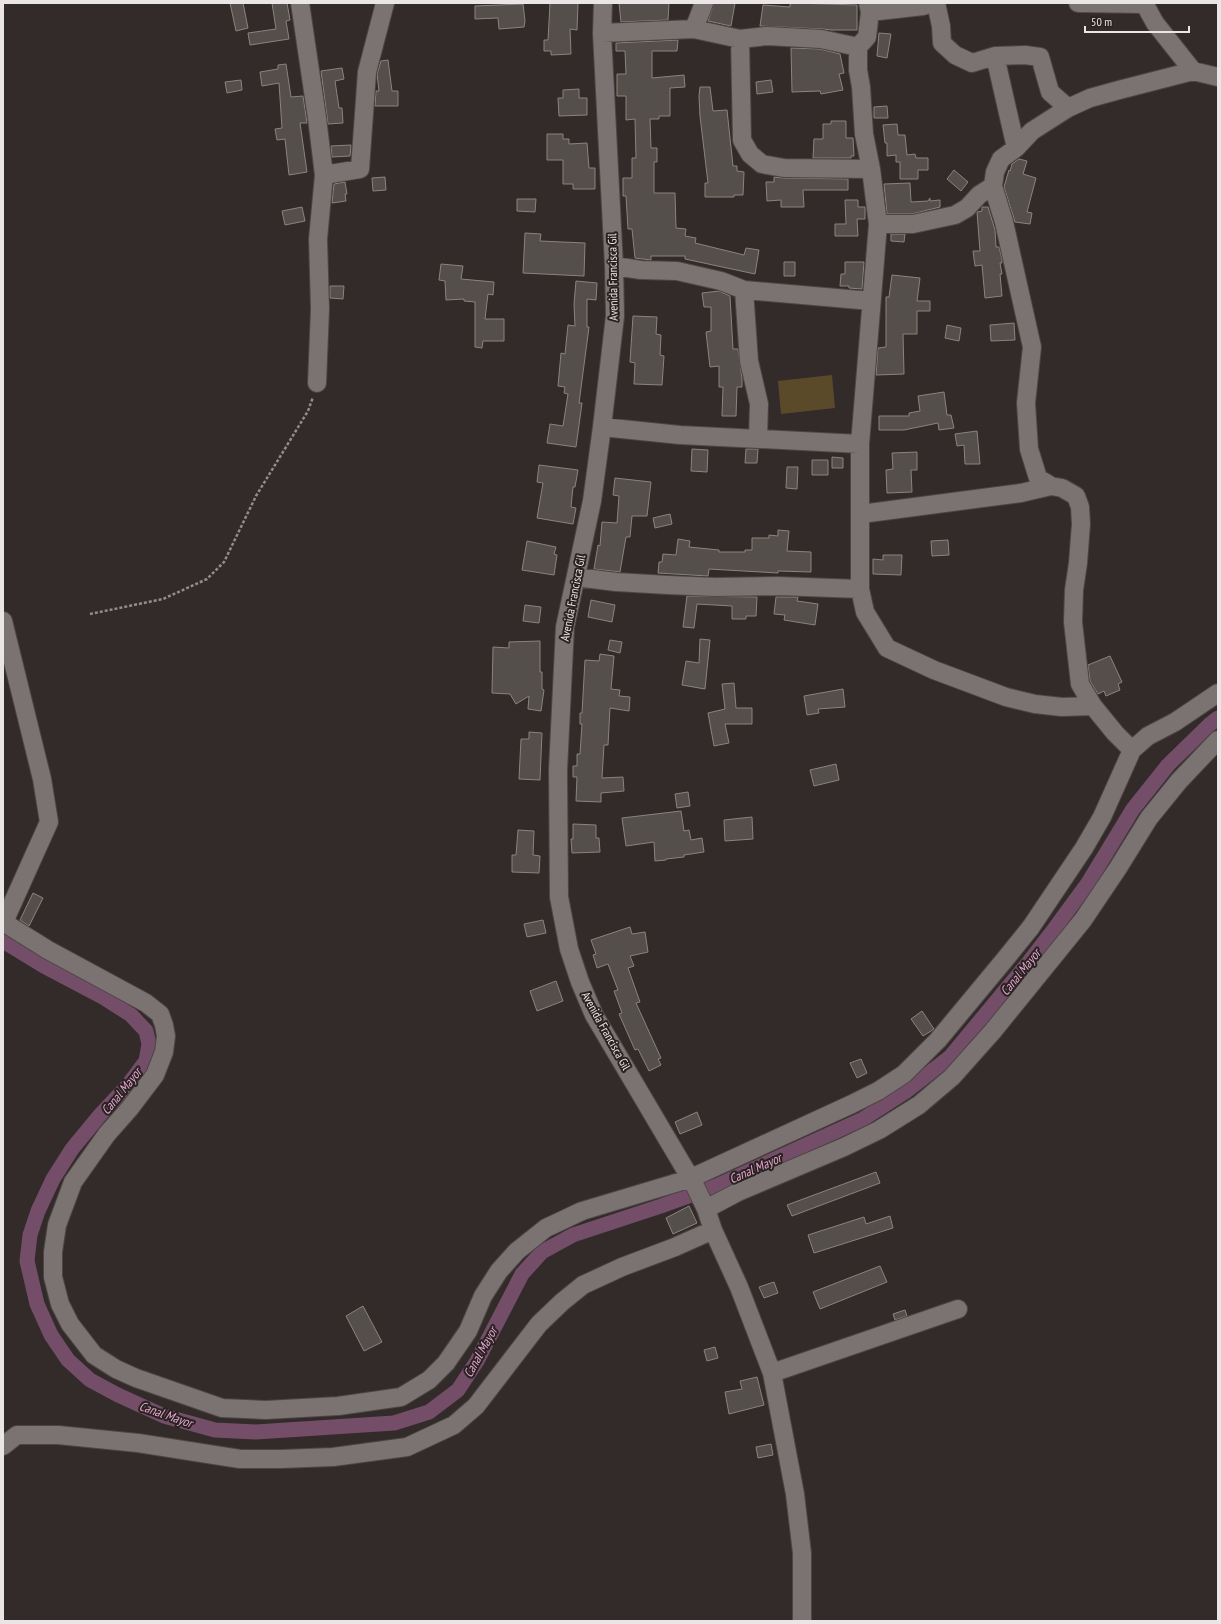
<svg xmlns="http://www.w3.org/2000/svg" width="1221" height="1624" viewBox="0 0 1221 1624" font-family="'PT Sans Narrow',sans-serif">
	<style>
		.green { fill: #5b4a2a }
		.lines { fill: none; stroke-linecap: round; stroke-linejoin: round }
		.canal { stroke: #744d68; stroke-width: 15 }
		.building { fill: #544f4b; stroke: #8a847f }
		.minor-casing { stroke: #4c4645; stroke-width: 20 }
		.path { stroke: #928c8b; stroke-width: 2.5; stroke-dasharray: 3 2; stroke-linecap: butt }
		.minor { stroke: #7b7371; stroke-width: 18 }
		.labels { text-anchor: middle; stroke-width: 4; stroke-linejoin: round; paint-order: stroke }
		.street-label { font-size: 12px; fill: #eae6e5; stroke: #282220 }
		.water-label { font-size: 13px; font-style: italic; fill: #e8a7d3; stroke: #282220 }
	</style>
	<rect width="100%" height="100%" fill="#322b2a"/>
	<path class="green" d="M832 375 835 408 781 414 778 381Z"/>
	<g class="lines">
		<path class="canal" d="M3 941 44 966 101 996 131 1015 146 1031 149 1044 146 1061 128 1085 100 1115 72 1149 53 1179 38 1211 30 1235 27 1261 37 1304 51 1335 68 1360 90 1380 118 1395 164 1416 215 1430 256 1432 394 1423 429 1412 458 1390 477 1361 522 1274 542 1252 573 1235 661 1206 716 1186 863 1119 905 1092 950 1057 1028 963 1055 928 1088 883 1133 809 1168 765 1209 725 1218 718"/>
	</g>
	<path class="building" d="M230 3H243L248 28 236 31Z
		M272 3H287L290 20 286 21 289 39 250 45 248 33 276 29Z
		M550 3H578L577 30 570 29 571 54 551 55V51H544V40H548Z
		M619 3H669L668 20 621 22Z
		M714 3H735L731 26 708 21Z
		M795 3 857 5V30H831L822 29 760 26 763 5 790 7V4Z
		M523 4 525 21 524 27 499 29 498 18 475 19V6Z
		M879 33 891 34 887 58 877 56Z
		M678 40 677 51H652V78L684 75 685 87 670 88V116H659V119H650L651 148H657V162H654V193H675L676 228 686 229 685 236 696 238 695 243 744 255 746 248 759 250 755 274 685 259V256H651V260L635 258 632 229H628L626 196H623V178H632V158H636L635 119 626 120V96H617V74H626L625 51H616V43Z
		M791 48 820 49 840 54 844 73 839 74 843 90 821 94 820 91 792 92Z
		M388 60 392 91H398V106H375L376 91H379L377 74 381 61Z
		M286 64 291 97 303 96 307 123H300L307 172 289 175 285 139 277 140 275 129 282 128 279 83 262 86 260 72 278 69V65Z
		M342 68 344 79 335 81 339 108H342L343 123 328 124 321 71Z
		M241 80 242 90 227 93 225 82Z
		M771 80 773 92 757 94 756 82Z
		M700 87H710L713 111 727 110 733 166H737V171L744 172 743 195H734V197H705V183H708L700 116 699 96Z
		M579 89V98H587V115L559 116 558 98H563V90Z
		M887 106 888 118H874V107Z
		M831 121H846V138H853L854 156H851V158H813L814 139H823V124H831Z
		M897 124 898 135H905L907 155 915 154 916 158H928V170H918V179H900V162H896V155L887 156V143H885L883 125Z
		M547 134H563V139H569V144L587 143 589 168H595V189H573V184H563V160H547Z
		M351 145 350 156 332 157 331 146Z
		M1019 159 1027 161 1023 174 1036 178 1027 212 1032 213 1030 224 1015 222 1004 187 1009 170 1010 171 1012 164Z
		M954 170 968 182 961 191 947 179Z
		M385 177 386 190 373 191 372 178Z
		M774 177 784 178 848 179V190H803L804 207H781V200L767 201 766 182H774Z
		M345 182 347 194H345L346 201 332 203 334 184Z
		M910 183 911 202 928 201 930 198V201L940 200V207L912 214H887L884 184Z
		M517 199H536L535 212 517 211Z
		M845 200H858V207H865V219H857L858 236H835V224H846Z
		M302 207 305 221 285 225 282 211Z
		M982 207H988L995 230 996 247H999L1002 259V263H1000L1002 274H1000L1002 296 985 298 982 265 975 266 973 251H980L977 212 982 211Z
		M525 233 541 234 540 241 585 243 584 276 523 273Z
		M891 234H905L904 242 891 241Z
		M784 262H795V276H784Z
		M845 262H864L862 289 849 288V286H840L841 274H845Z
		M441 264 463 266 461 279 494 282 493 295 488 294 485 319H504V341H483L482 348 475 347V302L464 301V299L446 300 445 281 439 280Z
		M892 275 920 278 917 301H930V311H917V334H903L904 374 876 375 878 348 886 347V297H889Z
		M576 281 597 283 596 300 587 299V327H589L579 403H582L576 447 547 443 550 424 563 426 568 394 564 393 565 387 558 386 561 353 565 354 568 325 575 326 574 304Z
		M330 286H344L343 299 330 298Z
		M719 291 730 296 733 349H738L742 378V387H737L736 416H722L723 387H719V366L710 367 706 332 711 331V307H704L702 293Z
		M633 316 657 317 656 334 661 335 660 355 664 356 662 385 634 384 635 363 630 362Z
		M1014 323 1015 340 991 341 990 325Z
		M947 325 961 328 959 341 945 338Z
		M944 392 947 415H951L954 428 939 430 938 423 904 430H879V416H909V413L920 411 918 396Z
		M977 431 980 464H965L964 445 957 446 955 434Z
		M692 449 708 450 707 472 691 471Z
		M746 449H758L757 463H745Z
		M917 452V470H911L912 492 887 493 886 470 893 469 892 453Z
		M832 457 843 458V468H832Z
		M812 460H828V475H812Z
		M539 465 578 470 575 487H573L571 507 576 508 573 524 537 518 543 483 537 482Z
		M787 467H798L797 489 786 488Z
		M615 478 651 482 647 516H632L630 537H626L620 572 594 569 598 545 600 546 602 522 617 523 619 496 613 495Z
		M670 514 672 524 655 528 653 518Z
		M778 530 789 531 787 551 811 552V572L778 571V573L709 569 708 576 658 573 659 562H662L663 554 676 555 678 539 690 541 689 547 719 550V552H745V550H752V538H769V535L778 536Z
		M948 540 949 555 932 556 931 541Z
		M527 541 556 547 554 554 557 555 554 575 522 570Z
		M883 555H902L901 575 873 574V559L883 560Z
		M687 596 757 597 756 616H746V619H732V606L697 604 694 628 683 627Z
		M776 597H798L797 601 818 604 815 625 784 620 785 615 774 614Z
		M591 600 615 605 612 622 588 617Z
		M525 605 541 607 539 623 523 621Z
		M700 639 710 640 705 689 682 685 686 661 699 663Z
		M610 640 622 642 620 653 608 650Z
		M540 641V672H542V689L544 690 541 711 528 709 529 696 516 704 510 694 492 693 493 647 509 648V642Z
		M600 654 614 656 611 689 620 690 619 696 630 697 629 711 610 708 608 745H604L602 778 623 777 624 791 601 793V802L576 801 577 777H573V766H577V754H580L582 724H580V713H582L585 660 599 661Z
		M1110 656 1122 682 1118 684 1120 690 1106 696 1104 691 1098 694 1090 681 1088 665Z
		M734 683 736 708H752V724H725L729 743 714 746 708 713 725 709 722 684Z
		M843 689 845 707 818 709 819 713 807 715 804 696Z
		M529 732 542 733 540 780 519 779 521 739H529Z
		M836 764 839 780 814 786 810 770Z
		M688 792 690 806 677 808 675 794Z
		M681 811 684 831 689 830 691 840 702 838 704 852 684 855V857L666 859V860L655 861 654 842 626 846 622 818Z
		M752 817 753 839 725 841 724 820Z
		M573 824 596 825V838H599L600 852 572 853 571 839H573Z
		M518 830 534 831 533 855 540 856 539 873 512 872V855H516Z
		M33 893 43 898 29 926 20 920Z
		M543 920 546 933 527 937 524 924Z
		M630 927 632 934 645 932 648 952 630 956 634 966 628 968 640 1002 636 1003 661 1058 658 1059 661 1065 649 1071 638 1049 635 1050 619 1014 622 1013 614 991 618 990 608 964 597 968 593 955 596 954 591 940Z
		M556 981 563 1001 537 1011 530 991Z
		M922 1011 934 1029 923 1036 911 1019Z
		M861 1059 867 1073 857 1078 850 1063Z
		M697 1112 702 1125 680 1134 675 1122Z
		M876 1172 880 1183 792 1216 787 1205Z
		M689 1206 697 1223 673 1234 666 1218Z
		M890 1216 893 1228 814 1253 808 1235 864 1217 866 1224Z
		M880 1266 887 1282 820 1309 813 1292Z
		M774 1282 778 1293 764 1298 759 1287Z
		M363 1306 382 1342 364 1351 346 1316Z
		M905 1310 907 1316 895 1320 893 1314Z
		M715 1347 718 1358 707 1361 704 1350Z
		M757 1377 764 1405 729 1414 725 1392 742 1389 740 1381Z
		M771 1444 773 1455 758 1458 756 1447Z"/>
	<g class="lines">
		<g class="minor-casing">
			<path id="minor" d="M300 3 317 118 324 175 318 239 320 309 317 383
				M603 3 602 33 614 266 615 316 602 427 592 501 565 627 558 770 559 897 569 949 580 982 594 1015 695 1186 706 1209 713 1230 739 1287 772 1373 795 1494 802 1553V1621
				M868 3 870 12 867 37 858 47V70L861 87 864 134 871 169 878 224 860 444V589L865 612 887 648 934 670 1006 697 1035 704 1062 707 1093 706
				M936 3 941 26 942 43 955 55 972 63 995 56 1025 55 1040 57 1050 92 1068 108
				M1078 3 1144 4
				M1144 3 1155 23 1193 71
				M870 12 923 6 931 3
				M694 29 704 3
				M602 33 694 29 740 39 767 36 821 39 858 47
				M740 39 742 140 750 154 762 164 784 168 871 169
				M995 56 1016 148
				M324 175 360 169 367 72 385 3
				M993 186 1004 222 1032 347 1026 403 1029 449 1038 478 1051 486 1062 488 1076 496 1080 507 1081 524 1078 563 1074 590 1073 622 1080 684 1093 706 1115 733 1132 750
				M878 224H913L955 215 967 208 979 195 993 186 995 172 1001 159 1016 148 1032 131 1068 108 1090 98 1119 90 1193 71 1218 77
				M614 266 641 270 677 271 721 281 744 290 871 301
				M744 290 749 361 759 404 758 438
				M602 427 680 435 860 444
				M861 514 1021 493 1051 486
				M576 577 616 582 668 585 715 587 778 586 860 589
				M3 621 42 779 49 822 4 922
				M3 922 48 950 146 1003 160 1014 164 1025 166 1036 164 1052 155 1075 130 1108 107 1134 73 1182 57 1225 53 1252V1277L60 1304 70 1324 94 1355 116 1369 136 1378 222 1408 266 1410 338 1406 401 1397 429 1380 446 1363 468 1331 483 1296 499 1271 517 1251 546 1228 582 1211 689 1179 852 1104 878 1091 904 1074 938 1040 1006 958 1031 927 1084 848 1102 817 1132 750 1148 736 1175 722 1218 693
				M706 1209 738 1192 844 1147 879 1130 919 1105 952 1077 993 1031 1083 920 1118 868 1149 818 1179 781 1218 740
				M772 1373 958 1309
				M3 1446 17 1435H58L138 1443 240 1459H281L333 1457 407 1447 454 1425 476 1406 539 1324 562 1302 583 1285 622 1267 675 1247 713 1230"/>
		</g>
		<path class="path" d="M90 614 163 599 207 579 224 562 256 496 308 411 313 397"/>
		<use href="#minor" class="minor"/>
	</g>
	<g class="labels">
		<g class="street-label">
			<text transform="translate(613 277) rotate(-91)" y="4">Avenida Francisca Gil</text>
			<text transform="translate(573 598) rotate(-79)" y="4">Avenida Francisca Gil</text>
			<text transform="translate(606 1031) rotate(61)" y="4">Avenida Francisca Gil</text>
		</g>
		<g class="water-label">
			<text transform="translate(1020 972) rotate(-51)" y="5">Canal Mayor</text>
			<text transform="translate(121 1091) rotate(-51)" y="5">Canal Mayor</text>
			<text transform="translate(755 1168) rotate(-24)" y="5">Canal Mayor</text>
			<text transform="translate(480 1352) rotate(-61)" y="5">Canal Mayor</text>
			<text transform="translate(166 1414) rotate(19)" y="5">Canal Mayor</text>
		</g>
	</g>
	<rect width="1221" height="1624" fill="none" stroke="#eae6e5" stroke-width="8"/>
	<path d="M1085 26v6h104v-6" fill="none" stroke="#eae6e5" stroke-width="2"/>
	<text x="1091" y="26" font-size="12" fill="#eae6e5" stroke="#282220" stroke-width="3" paint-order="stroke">50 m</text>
</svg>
